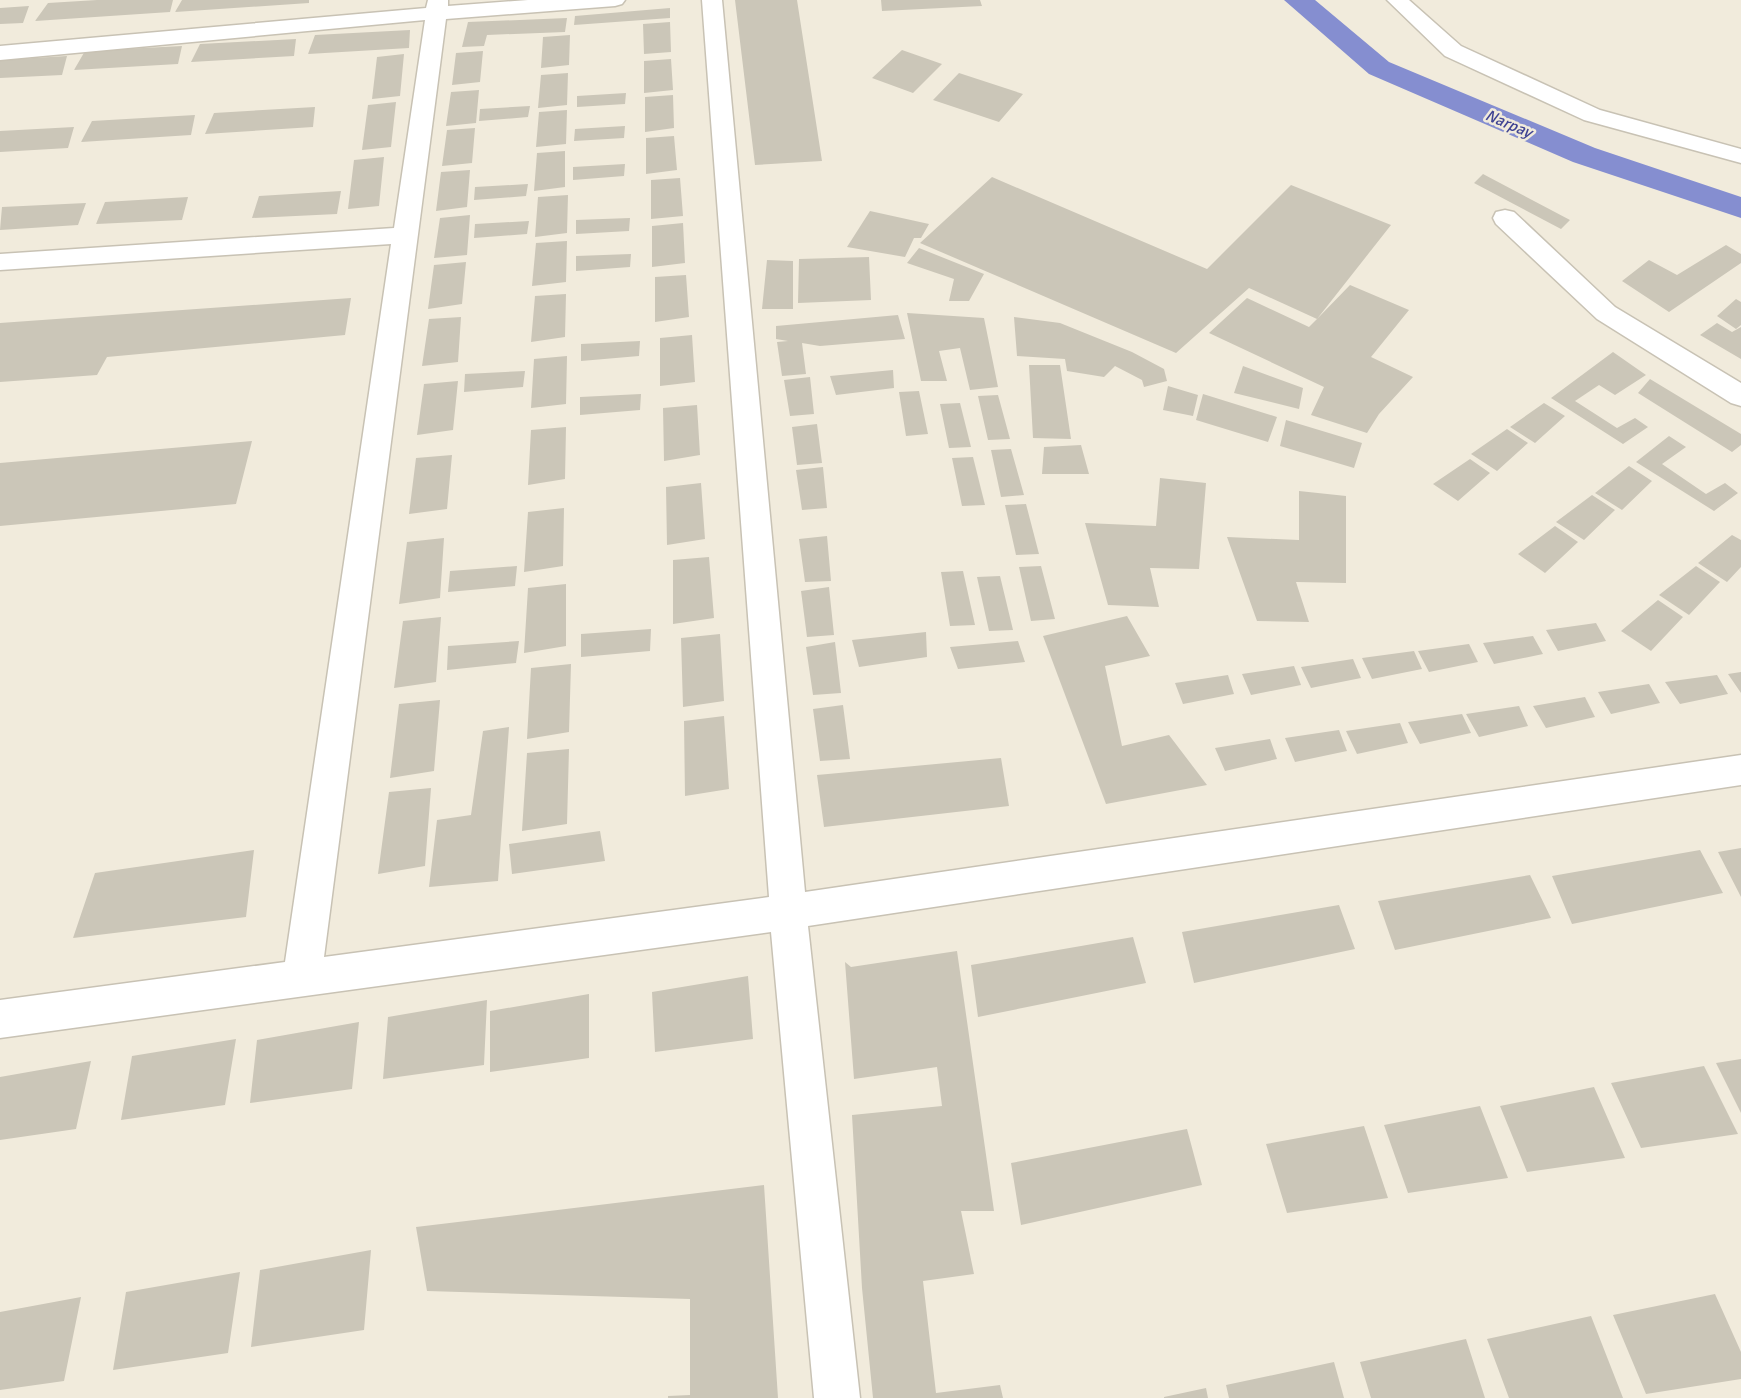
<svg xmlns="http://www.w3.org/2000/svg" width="1741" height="1398" viewBox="0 0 1741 1398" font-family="Signika,sans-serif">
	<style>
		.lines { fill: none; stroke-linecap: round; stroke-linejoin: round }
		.canal { fill: #858ed0; fill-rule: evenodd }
		.building { fill: #cbc6b8 }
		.minor-casing { stroke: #c8c2b4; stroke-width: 3 }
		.minor { fill: #fff; fill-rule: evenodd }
		.labels { text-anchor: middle; stroke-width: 5; stroke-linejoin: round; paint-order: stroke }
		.far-water-label { font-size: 16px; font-style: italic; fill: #404493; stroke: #f1ebdc }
	</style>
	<rect width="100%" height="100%" fill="#f1ebdc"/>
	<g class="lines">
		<path class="canal" d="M1284 0H1315L1389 62 1595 148 1741 197V218L1573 162 1369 74Z"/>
	</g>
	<path class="building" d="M97 0H173L170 12 35 21 48 3Z
		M182 0H309V3L175 12Z
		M735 0H797L822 161 755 165Z
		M881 0H980L982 6 882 11Z
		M29 6 23 23 0 24V8Z
		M670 8V18L574 25 575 16Z
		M567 18 565 32 487 35 484 46 462 47 468 22Z
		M670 22 671 52 644 54 643 24Z
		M410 30 409 48 308 54 315 35Z
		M570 35 569 65 541 68 543 37Z
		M296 39 294 56 191 62 200 44Z
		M182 46 178 64 74 70 85 51Z
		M902 50 942 64 913 93 872 78Z
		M483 51 480 82 452 85 456 53Z
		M404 54 400 96 372 99 377 57Z
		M67 56 62 75 0 78V60Z
		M671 59 673 90 644 93V61Z
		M568 73 567 105 538 108 541 75Z
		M959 73 1023 94 999 122 933 100Z
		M479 90 476 123 446 126 451 92Z
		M626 93 625 104 577 107V96Z
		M673 95 674 128 645 132V97Z
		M396 102 391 147 362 150 368 105Z
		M530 106 528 117 479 121 480 109Z
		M315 107 313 127 205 134 214 113Z
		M567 110 566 144 536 147 539 112Z
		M195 115 191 135 81 142 92 121Z
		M625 126 624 138 574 141 575 129Z
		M74 127 68 148 0 152V131Z
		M475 128 472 163 442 166 447 130Z
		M674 136 677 170 646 174V138Z
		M565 151V187L534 191 537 153Z
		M384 157 379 206 348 209 354 160Z
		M625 164 624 176 573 180V167Z
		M470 170 467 207 436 211 441 172Z
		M1483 174 1570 220 1561 229 1474 183Z
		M992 177 1207 269 1291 185 1391 225 1317 319 1350 285 1409 310 1371 357 1413 377 1379 414 1367 433 1311 415 1324 387 1209 333 1247 298 1309 327 1317 319 1249 288 1176 353 920 243Z
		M680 178 683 216 651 219V180Z
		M528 184 526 196 474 200 475 187Z
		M341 191 337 214 252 218 259 196Z
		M568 195 567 233 535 237 538 197Z
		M188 197 182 220 96 224 105 202Z
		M86 203 78 225 0 230 2 207Z
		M870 211 929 224 921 238H914L905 257 847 247Z
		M470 215 467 255 434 258 440 218Z
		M630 218 629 231 576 234V220Z
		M529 221 527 234 474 238 475 224Z
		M683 223 685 263 652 267V226Z
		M567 241 566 282 532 286 536 243Z
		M1726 245 1741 254V263L1669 312 1622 281 1649 260 1677 275Z
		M919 248 984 274 969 301H949L954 279 907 263Z
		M631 254 630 267 576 271V256Z
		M869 257 871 300 798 303 799 259Z
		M767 260 793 261V309H762Z
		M466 262 462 304 428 309 434 265Z
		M686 275 689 317 655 322V277Z
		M566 294 565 337 531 342 535 296Z
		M351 298 345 335 107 357 97 375 0 382V323Z
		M1736 299 1741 302V325L1736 329 1717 316Z
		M907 313 984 318 998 387 970 390 960 348 939 351 947 381H921Z
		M898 315 905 339 820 346 802 343 806 374 782 376 777 342 788 341 776 339V326Z
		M461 317 458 362 422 366 429 319Z
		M1014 317 1060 323 1132 352 1164 369 1167 381 1144 387 1142 380 1115 366 1104 377 1067 371 1065 359 1017 356Z
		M1717 323 1732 332 1741 327V359L1700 335Z
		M692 335 695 382 660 386V338Z
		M640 341 639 356 581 361V344Z
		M1613 352 1646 375 1615 395 1599 385 1575 401 1617 428 1635 418 1648 427 1623 444 1551 398Z
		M567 356 566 404 531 408 534 359Z
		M1029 365H1060L1071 439 1033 438Z
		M1243 366 1303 388 1299 409 1234 393Z
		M893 370 894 388 836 395 830 376Z
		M525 371 523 387 464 392 465 374Z
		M810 377 814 414 790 416 784 380Z
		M1650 379 1741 434V445L1732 452 1638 393Z
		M458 381 453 430 417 435 424 384Z
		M1168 386 1198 395 1193 416 1163 410Z
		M919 391 928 434 906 436 899 392Z
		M641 394 640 410 580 415V397Z
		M1203 394 1277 417 1268 442 1196 420Z
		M998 395 1010 439 988 440 978 396Z
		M960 403 971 447 949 448 940 404Z
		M1544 403 1565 416 1535 443 1510 427Z
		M697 405 700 455 664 461 663 408Z
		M1286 420 1362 443 1354 468 1280 446Z
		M817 424 822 463 797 465 792 427Z
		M566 427 565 479 528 485 531 430Z
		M1507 429 1528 443 1497 471 1471 454Z
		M1669 436 1686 447 1662 464 1706 494 1725 483 1738 493 1714 511 1636 462Z
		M252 441 236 504 0 526V463Z
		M1081 445 1089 474H1042L1044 447Z
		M1011 449 1024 495 1001 497 991 450Z
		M452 455 447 509 409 514 416 458Z
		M973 457 985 505 962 506 952 458Z
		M1470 459 1490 473 1458 501 1433 484Z
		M1629 466 1652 481 1622 510 1595 493Z
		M823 467 827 508 802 510 796 470Z
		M1160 478 1206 483 1199 569 1150 568 1159 607 1108 605 1085 523 1156 526Z
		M701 483 705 539 667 545 666 487Z
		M1299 491 1346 496V583L1296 582 1309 622 1257 621 1227 537 1299 540Z
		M1592 495 1615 510 1584 540 1556 522Z
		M1026 504 1039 554 1016 555 1005 505Z
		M564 508 563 566 524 572 528 512Z
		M1555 526 1578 542 1545 573 1518 554Z
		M1732 535 1741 540V567L1727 582 1698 563Z
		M827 536 831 581 805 582 799 539Z
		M444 538 440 598 399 604 407 542Z
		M709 557 714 618 673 624V560Z
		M517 566 515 586 448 592 450 571Z
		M1041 566 1055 619 1031 621 1019 567Z
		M1696 566 1720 582 1689 615 1659 595Z
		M963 571 975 625 950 626 941 572Z
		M1000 576 1013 630 989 631 977 577Z
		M566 584V646L524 653 528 588Z
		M829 587 834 635 807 637 801 591Z
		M1658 600 1683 617 1651 651 1621 631Z
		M1127 616 1150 656 1105 666 1122 746 1169 735 1207 785 1106 804 1043 636Z
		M441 617 436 682 394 688 403 621Z
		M1596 623 1606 641 1558 651 1546 630Z
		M651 629 650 651 581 657V634Z
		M926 632 927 657 859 667 852 640Z
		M720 634 724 701 683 707 681 638Z
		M1533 636 1543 654 1494 664 1483 643Z
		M519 641 516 663 447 670 448 646Z
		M1018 641 1025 662 958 669 950 647Z
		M835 642 841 693 813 695 806 647Z
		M1469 644 1478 662 1429 672 1418 651Z
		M1414 651 1422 669 1372 679 1362 658Z
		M1353 659 1361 678 1311 688 1301 667Z
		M571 664 569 732 527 739 531 668Z
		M1294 666 1301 685 1251 695 1242 674Z
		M1741 672V693L1728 674Z
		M1228 675 1234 694 1183 704 1175 683Z
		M1717 675 1728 694 1680 704 1665 682Z
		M1649 684 1660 703 1611 714 1598 692Z
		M1585 697 1595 717 1546 728 1533 706Z
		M440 700 434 771 390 778 399 704Z
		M843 705 850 759 820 761 813 709Z
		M1519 706 1528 726 1479 737 1466 714Z
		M1462 714 1471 733 1420 744 1408 722Z
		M724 716 729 789 685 796 684 721Z
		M1400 723 1408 743 1357 754 1346 731Z
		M509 727 498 881 429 887 437 820 471 815 483 731Z
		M1339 730 1347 751 1295 762 1285 738Z
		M1270 739 1277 759 1225 771 1215 748Z
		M569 749 567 824 522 831 527 753Z
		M1001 758 1009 806 824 827 817 775Z
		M431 788 425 866 378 874 389 792Z
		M600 831 605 861 512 874 509 844Z
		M1741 848V897L1718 852Z
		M254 850 246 917 73 938 95 873Z
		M1700 850 1723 893 1572 924 1552 876Z
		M1530 875 1551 918 1395 950 1378 901Z
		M1339 905 1355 949 1194 983 1182 932Z
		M1133 937 1146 983 978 1017 971 965Z
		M957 951 994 1211H961L974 1274 923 1281 936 1393 1000 1385 1003 1398H873L862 1288 852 1115 942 1106 937 1067 854 1079 845 962 851 967Z
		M748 976 753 1039 655 1052 652 992Z
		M589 994V1058L490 1072V1011Z
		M487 1000 484 1065 383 1079 388 1017Z
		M359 1022 352 1089 250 1103 257 1040Z
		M236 1039 225 1105 121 1120 132 1056Z
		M1741 1059V1113L1716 1063Z
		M91 1061 76 1129 0 1140V1077Z
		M1704 1066 1738 1134 1641 1148 1611 1083Z
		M1594 1087 1625 1158 1527 1172 1500 1106Z
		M1480 1106 1508 1178 1408 1193 1384 1125Z
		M1364 1126 1388 1198 1287 1213 1266 1144Z
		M1187 1129 1202 1185 1021 1225 1011 1163Z
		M764 1185 778 1398H668V1396L690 1395V1299L427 1291 416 1227Z
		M371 1250 364 1330 251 1347 260 1270Z
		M240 1272 228 1353 113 1370 126 1292Z
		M1715 1294 1741 1352V1379L1646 1394 1613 1315Z
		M81 1297 64 1381 0 1390V1312Z
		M1591 1316 1623 1398H1509L1487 1339Z
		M1466 1339 1485 1398H1371L1360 1362Z
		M1334 1362 1344 1398H1229L1226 1385Z
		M1206 1388 1208 1398H1164V1397Z"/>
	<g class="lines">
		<g class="minor-casing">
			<path id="minor" d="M428 0H448V6L528 0H625L622 4 615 6 446 19 324 957 769 897 702 0H722L805 892 1741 755V785L808 926 860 1398H814L771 932 0 1038V1000L285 962 391 244 0 270V254L394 228 425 20 0 60V46L426 8Z
				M1387 0H1409L1461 46 1600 110 1741 149V163L1584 120 1445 56Z
				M1505 210 1514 212 1615 307 1741 383V406L1731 403 1597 319 1496 224 1493 218 1496 212Z"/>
		</g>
		<use href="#minor" class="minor"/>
	</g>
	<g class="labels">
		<g class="far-water-label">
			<text transform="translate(1509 123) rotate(23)" y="6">Narpay</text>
		</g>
	</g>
</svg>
